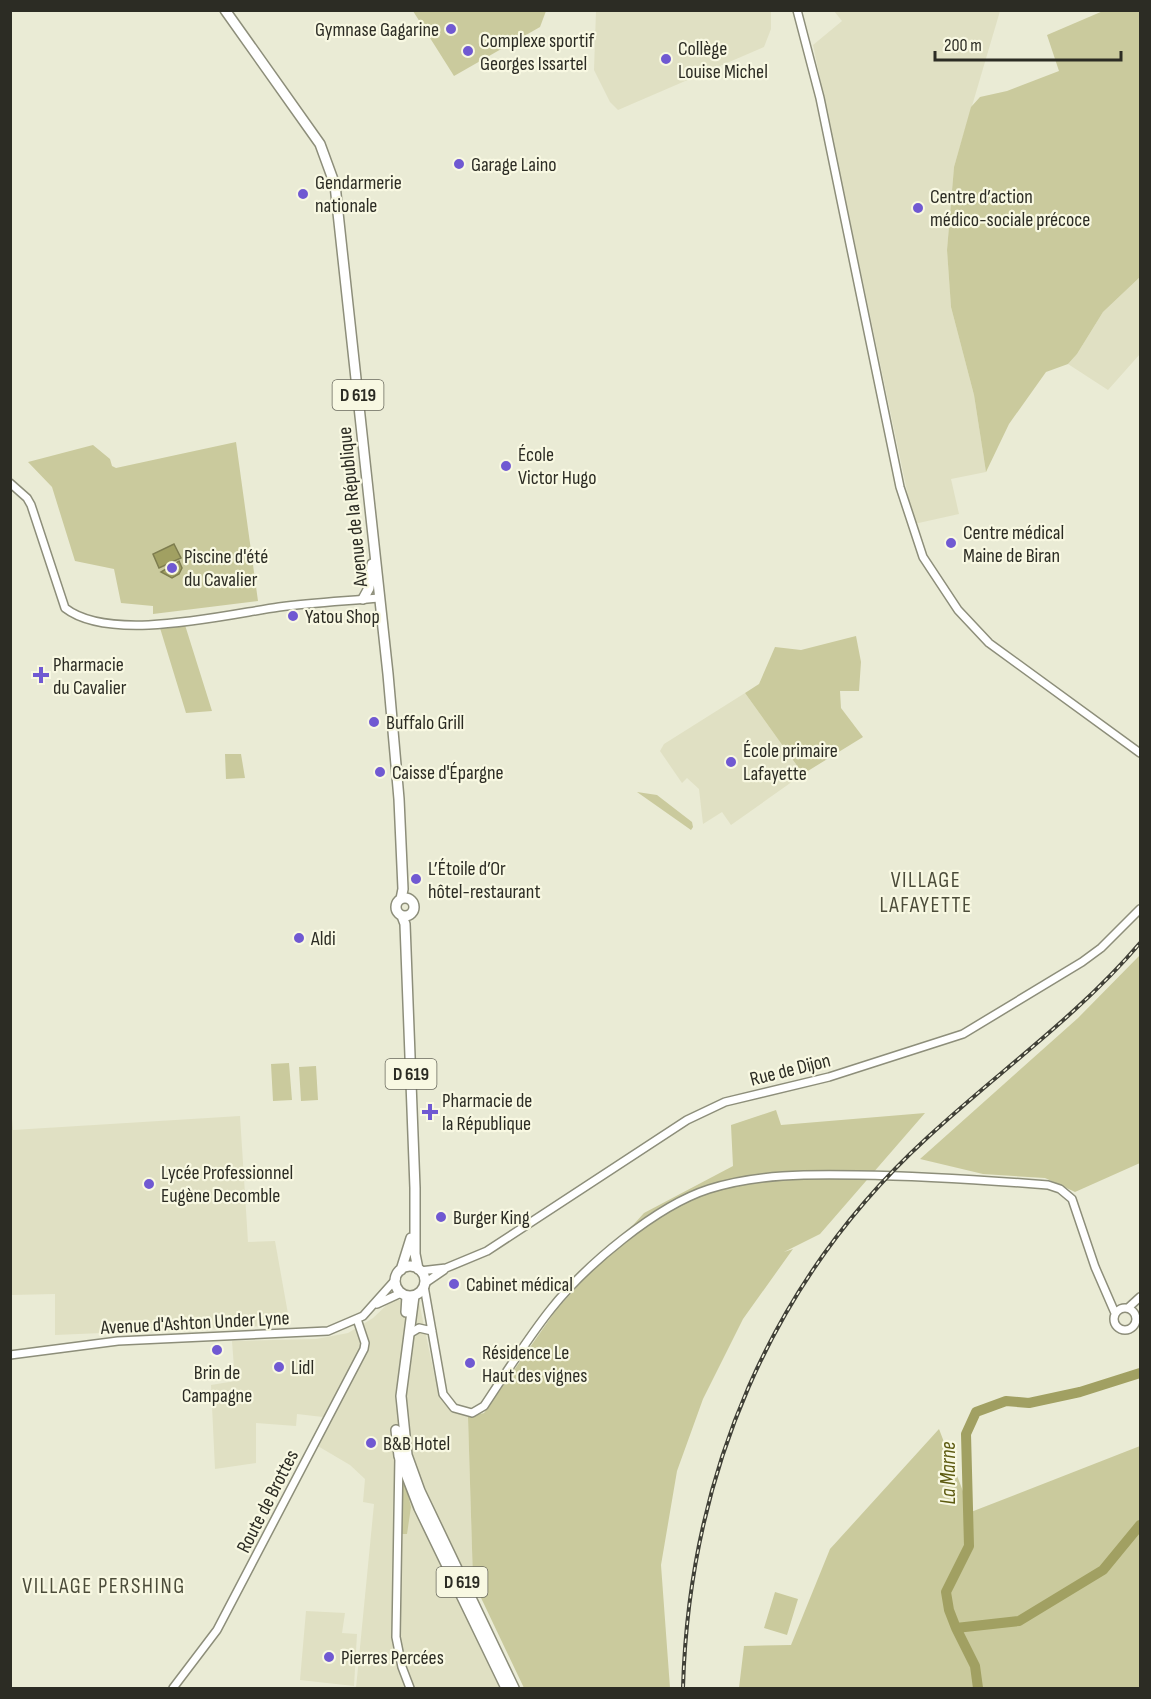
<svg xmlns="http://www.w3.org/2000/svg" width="1151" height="1699" viewBox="0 0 1151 1699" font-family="'Sofia Sans Condensed',sans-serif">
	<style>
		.built { fill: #e0e0c3 }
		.green { fill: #caca9d }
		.water { fill: #a1a062; stroke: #7e7d4f; stroke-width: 1.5 }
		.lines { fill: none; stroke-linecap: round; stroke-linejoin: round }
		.river { stroke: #a1a062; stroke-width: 10 }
		.tertiary-casing { stroke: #8d8e7a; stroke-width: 10 }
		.primary-casing { stroke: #8d8e7a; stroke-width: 12 }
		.tertiary { stroke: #fff; stroke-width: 7 }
		.primary { stroke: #fff; stroke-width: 9 }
		.rail-casing { stroke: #404037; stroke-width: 4 }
		.rail { stroke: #f8f8e2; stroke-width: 1.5; stroke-dasharray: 4.5; stroke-linecap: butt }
		.poi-dot { fill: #7059d2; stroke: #f8f8e2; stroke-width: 2 }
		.labels { text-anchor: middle; stroke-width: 4.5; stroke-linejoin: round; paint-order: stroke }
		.shield { fill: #f8f8e2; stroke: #69695d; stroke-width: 1.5 }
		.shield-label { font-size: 18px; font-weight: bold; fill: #2c2c24 }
		.poi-label { font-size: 20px; fill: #2c2c24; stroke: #f8f8e2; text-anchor: start }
		.street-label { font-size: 20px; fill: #2c2c24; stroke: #f8f8e2 }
		.water-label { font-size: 21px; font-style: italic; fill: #5d5b11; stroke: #f8f8e2 }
		.quarter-label { font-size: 22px; letter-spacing: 1.5px; fill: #4c4c3a; stroke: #f8f8e2 }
	</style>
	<rect width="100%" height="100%" fill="#eaebd5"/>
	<path class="built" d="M596 11H771V29L764 47 618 110 610 102 594 70Z
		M834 11H1000L954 167 947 250 951 307 974 395 986 472 951 479 959 514 914 524 813 45 842 21Z
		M1140 277V354L1108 390 1068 364 1077 354 1103 312Z
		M745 693 803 774 731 825 722 812 703 824 699 789 687 778 682 783 660 751 664 744Z
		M10 1095 13 1130 240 1116 248 1242 275 1241 290 1325 55 1335V1294L11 1295Z
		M393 1299 419 1302 435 1378 445 1403 453 1412 468 1417 473 1581 469 1612 505 1688H356L374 1504 363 1502 365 1479 350 1465 311 1442 323 1417 297 1414 296 1426 256 1423V1463L215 1469 211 1385 235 1381 232 1341 316 1339 348 1333 373 1318Z
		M306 1611 345 1613 342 1633 357 1634 354 1686 300 1680Z"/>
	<path class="green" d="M413 11H546L540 27 454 76Z
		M1103 11H1140V277L1103 312 1077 354 1068 364 1046 372 1009 424 986 472 974 395 951 307 947 250 954 167 971 107 980 97 1007 91 1059 71 1047 35Z
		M236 442 258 601 153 614V606L121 603 114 569 75 561 52 487 28 462 93 445 110 459 112 466 116 468Z
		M185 625 212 711 186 713 160 628Z
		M856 636 861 662 859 691H840L841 708 863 737 803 774 745 693 759 684 775 647 801 650Z
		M225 754H241L245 778 226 779Z
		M637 792 657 795 692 822 693 827 691 830Z
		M1140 955V1163L1075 1192 1045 1178 983 1174 920 1159 1078 1018Z
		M289 1063 292 1100 273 1101 271 1064Z
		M316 1066 318 1100 301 1101 299 1067Z
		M776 1110 781 1125 925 1113 820 1234 784 1252 793 1249 743 1319 703 1399 677 1471 661 1565 670 1688H524L473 1581 468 1417 484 1413 556 1310 644 1213 733 1166 731 1125Z
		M939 1429 971 1512 1140 1446V1688H739L744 1646 791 1645 830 1549Z
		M402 1471 411 1507 407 1534H401Z
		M775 1592 798 1599 787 1635 764 1628Z"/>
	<path class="water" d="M174 544 181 558 159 568 153 554Z
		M179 561 182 568 179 574 172 578 161 572Z"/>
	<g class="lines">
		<path class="river" d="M956 1628 949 1610 946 1592 969 1546 966 1434 976 1412 1006 1401 1029 1403 1080 1392 1140 1373
			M978 1688 975 1666 956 1628 1019 1621 1103 1570 1140 1525"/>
		<g class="tertiary-casing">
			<path id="tertiary" d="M797 10 820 98 900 487 923 557 958 610 989 643 1140 753
				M10 483 27 498 31 505 65 608C110 643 224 615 279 607 312 603 346 601 379 598
				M420 1271 446 1268 487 1251 687 1120 725 1102 829 1077 963 1034 1082 962 1101 948 1140 909
				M425 1283 444 1270
				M424 1286 443 1394 454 1408 472 1413 484 1406C506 1373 527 1339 551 1309 586 1265 656 1206 709 1189 756 1174 809 1174 858 1175 922 1176 984 1180 1048 1185L1060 1189 1072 1199 1095 1267 1115 1313
				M377 1304 401 1293
				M1114 1319a11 11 0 1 1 22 0a11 11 0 1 1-22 0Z
				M1128 1308 1140 1297
				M409 1334 419 1328 432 1331
				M10 1355 118 1341 328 1331 363 1316 396 1279
				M399 1456 396 1637 402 1667 410 1688
				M173 1688 217 1630 364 1349 365 1343 357 1319"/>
		</g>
		<g class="primary-casing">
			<path id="primary" d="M225 10 320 144 335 185 388 674 399 799 403 889 401 899
				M363 599 369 588 372 564
				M396 907a9 9 0 1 1 18 0a9 9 0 1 1-18 0Z
				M402 916 405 924 415 1188V1254L418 1269
				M395 1281a15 15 0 1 1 30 0a15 15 0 1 1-30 0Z
				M401 1270 411 1238
				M414 1296 401 1396 407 1455 420 1491 514 1688
				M406 1312 407 1296
				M396 1430 399 1456 419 1508 506 1688"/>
		</g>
		<use href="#tertiary" class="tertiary"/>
		<use href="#primary" class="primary"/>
		<g class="rail-casing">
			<path id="rail" d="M683 1688C689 1477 770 1281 928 1137 998 1072 1078 1016 1140 943"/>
		</g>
		<use href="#rail" class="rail"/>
	</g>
	<g class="poi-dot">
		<circle cx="451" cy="29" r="6"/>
		<circle cx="468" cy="51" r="6"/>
		<circle cx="666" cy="59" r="6"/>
		<circle cx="459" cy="164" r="6"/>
		<circle cx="303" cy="194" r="6"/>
		<circle cx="918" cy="208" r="6"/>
		<circle cx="506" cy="466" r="6"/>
		<circle cx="951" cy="543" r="6"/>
		<circle cx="172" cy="568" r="6"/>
		<circle cx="293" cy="616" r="6"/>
		<path d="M38 666h6v6h6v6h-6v6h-6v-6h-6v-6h6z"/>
		<circle cx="374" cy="722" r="6"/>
		<circle cx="731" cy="762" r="6"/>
		<circle cx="380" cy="772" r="6"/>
		<circle cx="416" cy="879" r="6"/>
		<circle cx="299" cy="938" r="6"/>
		<path d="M427 1103h6v6h6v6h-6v6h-6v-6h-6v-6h6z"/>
		<circle cx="149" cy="1184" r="6"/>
		<circle cx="441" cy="1217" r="6"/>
		<circle cx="454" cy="1284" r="6"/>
		<circle cx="217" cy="1350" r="6"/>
		<circle cx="470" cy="1363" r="6"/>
		<circle cx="279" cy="1367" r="6"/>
		<circle cx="371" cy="1443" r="6"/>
		<circle cx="329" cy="1657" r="6"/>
	</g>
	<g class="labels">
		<g class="shield">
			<rect x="332.5" y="380" width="51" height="30" rx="4.5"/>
			<rect x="385.5" y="1059" width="51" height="30" rx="4.5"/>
			<rect x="436.5" y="1567" width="51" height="30" rx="4.5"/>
		</g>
		<g class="shield-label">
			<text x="358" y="401">D 619</text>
			<text x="411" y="1080">D 619</text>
			<text x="462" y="1588">D 619</text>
		</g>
		<g class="poi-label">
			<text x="439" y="36" text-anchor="end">Gymnase Gagarine</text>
			<text x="480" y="47">Complexe sportif<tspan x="480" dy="23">Georges Issartel</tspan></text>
			<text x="678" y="55">Collège<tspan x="678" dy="23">Louise Michel</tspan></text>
			<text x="471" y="171">Garage Laino</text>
			<text x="315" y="189">Gendarmerie<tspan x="315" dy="23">nationale</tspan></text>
			<text x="930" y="203">Centre d’action<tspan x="930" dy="23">médico-sociale précoce</tspan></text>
			<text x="518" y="461">École<tspan x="518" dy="23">Victor Hugo</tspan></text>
			<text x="963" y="539">Centre médical<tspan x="963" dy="23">Maine de Biran</tspan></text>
			<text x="184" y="563">Piscine d'été<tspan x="184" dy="23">du Cavalier</tspan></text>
			<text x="305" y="623">Yatou Shop</text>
			<text x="53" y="671">Pharmacie<tspan x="53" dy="23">du Cavalier</tspan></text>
			<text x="386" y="729">Buffalo Grill</text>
			<text x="743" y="757">École primaire<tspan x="743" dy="23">Lafayette</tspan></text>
			<text x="392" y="779">Caisse d'Épargne</text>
			<text x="428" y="875">L’Étoile d’Or<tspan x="428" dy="23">hôtel-restaurant</tspan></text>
			<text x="311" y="945">Aldi</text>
			<text x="442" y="1107">Pharmacie de<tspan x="442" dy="23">la République</tspan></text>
			<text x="161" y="1179">Lycée Professionnel<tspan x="161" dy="23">Eugène Decomble</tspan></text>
			<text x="453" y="1224">Burger King</text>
			<text x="466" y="1291">Cabinet médical</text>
			<text x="482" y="1359">Résidence Le<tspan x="482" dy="23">Haut des vignes</tspan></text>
			<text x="291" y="1374">Lidl</text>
			<text x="217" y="1379" text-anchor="middle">Brin de<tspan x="217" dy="23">Campagne</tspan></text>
			<text x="383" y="1450">B&amp;B Hotel</text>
			<text x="341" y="1664">Pierres Percées</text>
		</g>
		<g class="street-label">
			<text transform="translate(352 507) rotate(-96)" y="7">Avenue de la République</text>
			<text transform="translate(790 1069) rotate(-14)" y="7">Rue de Dijon</text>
			<text transform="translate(195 1322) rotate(-3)" y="7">Avenue d'Ashton Under Lyne</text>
			<text transform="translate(267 1501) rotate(-63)" y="7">Route de Brottes</text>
		</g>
		<g class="water-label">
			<text transform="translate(948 1473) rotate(-90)" y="7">La Marne</text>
		</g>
		<g class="quarter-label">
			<text x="926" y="887">VILLAGE<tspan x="926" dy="25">LAFAYETTE</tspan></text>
			<text x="104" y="1593">VILLAGE PERSHING</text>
		</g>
	</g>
	<rect width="1151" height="1699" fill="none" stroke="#2c2c24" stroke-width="24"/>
	<path d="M935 51v9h186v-9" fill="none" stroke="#2c2c24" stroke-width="3"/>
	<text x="944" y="51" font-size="18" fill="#2c2c24" stroke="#f8f8e2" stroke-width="4.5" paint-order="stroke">200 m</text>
</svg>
